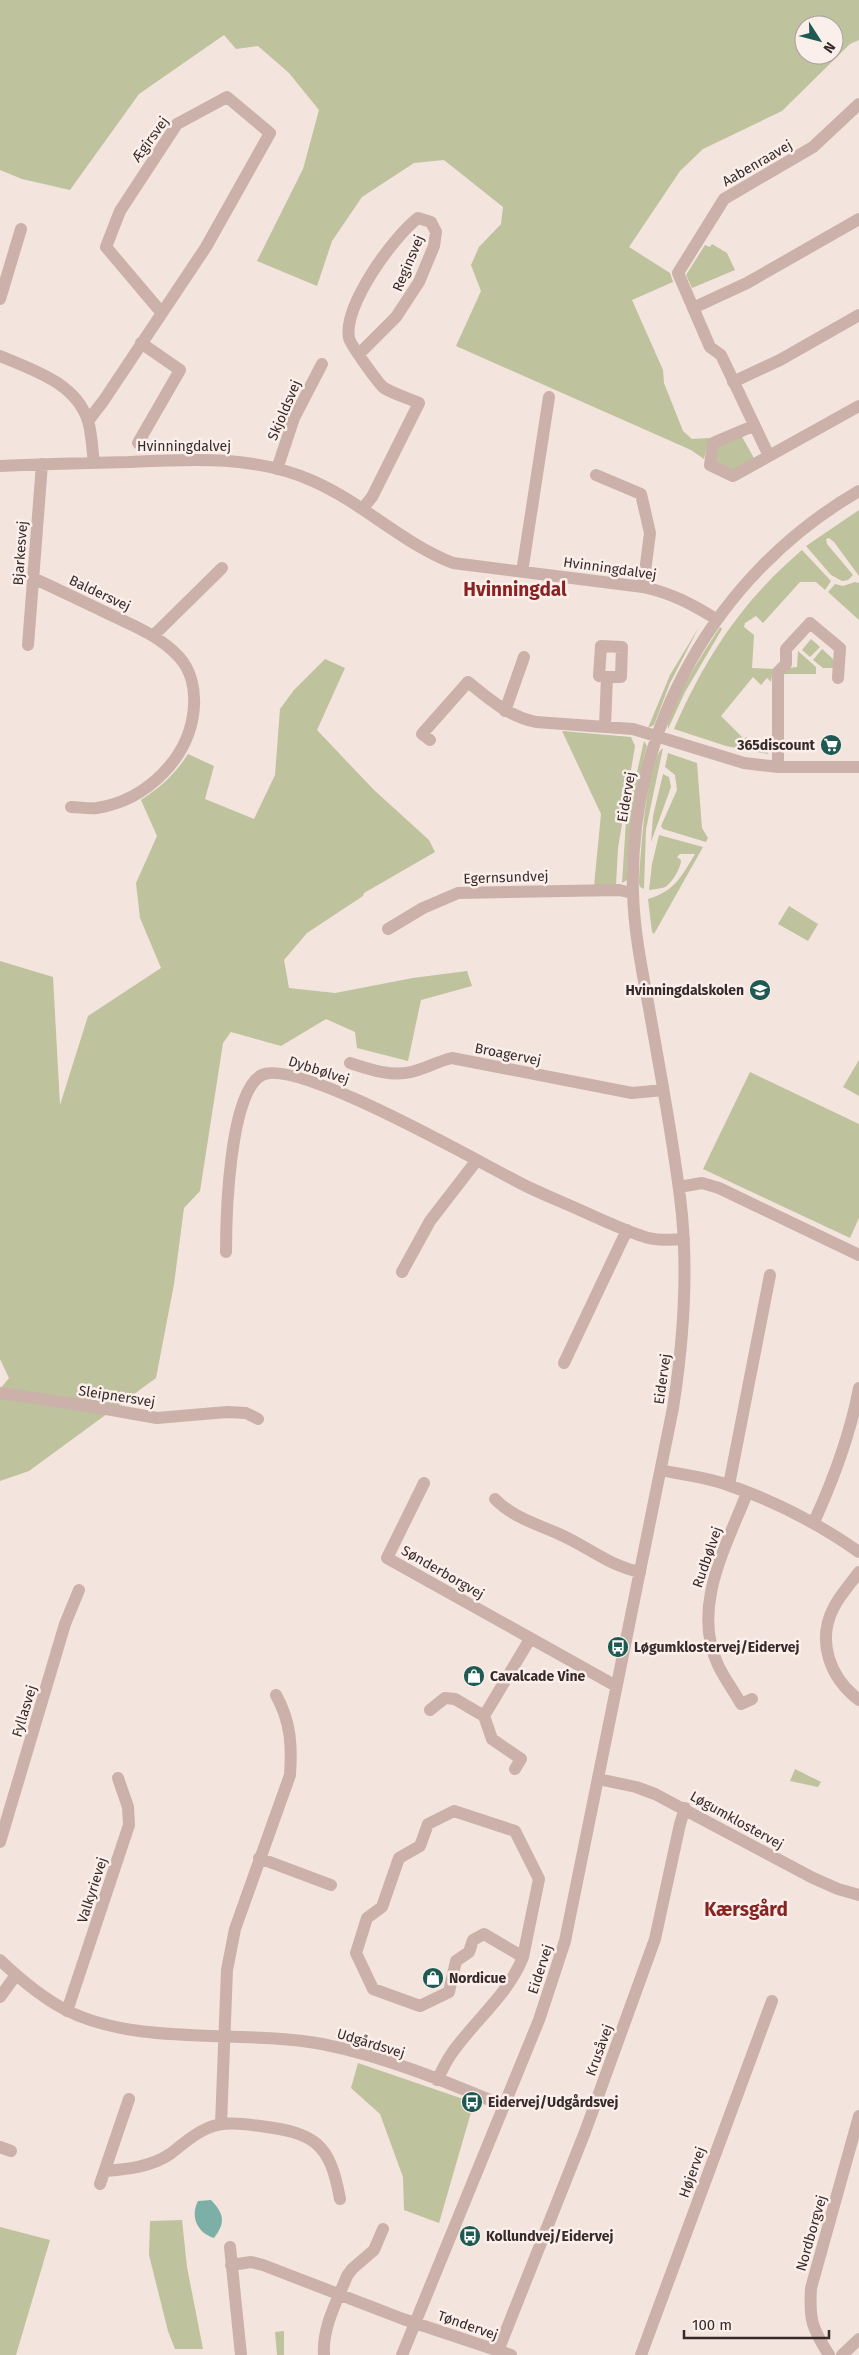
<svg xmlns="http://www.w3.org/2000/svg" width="859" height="2355" viewBox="0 0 859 2355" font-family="'Fira Sans',sans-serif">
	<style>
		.green { fill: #bec29d; fill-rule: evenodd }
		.water { fill: #7cb0a7 }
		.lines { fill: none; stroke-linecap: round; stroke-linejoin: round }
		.minor { stroke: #cbb1a9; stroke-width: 12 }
		.labels { text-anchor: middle; stroke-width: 5; stroke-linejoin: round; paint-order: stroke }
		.street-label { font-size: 14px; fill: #382a29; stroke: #faefea }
		.poi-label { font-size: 14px; font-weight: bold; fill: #382a29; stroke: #faefea; text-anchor: start }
		.district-label { font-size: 19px; font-weight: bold; fill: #882322; stroke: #faefea }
	</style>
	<rect width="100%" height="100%" fill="#f3e4de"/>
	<path class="green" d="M0 0H859V40L850 44 782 111 703 149 680 171 629 247 670 273 673 282 632 300 663 370 664 383 683 431 692 439 709 438 704 459 691 450 456 346 481 291 471 265 479 247 501 224 503 207 444 160 414 163 362 197 332 241 317 286 257 261 303 169 319 110 289 73 258 46 236 49 224 35 139 94 70 190 22 179 0 170ZM804 25H834V55H804Z
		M712 244 727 253 735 270 692 288 686 275 705 245 710 247Z
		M741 435 755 460 734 472 717 464 715 459 717 447Z
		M859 510V576L834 542 829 538 826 539 827 544 853 575 848 580 842 581 831 575 806 546Z
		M802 550 831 581 825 590 816 582H800L763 623 756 616 745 623 744 627 754 635 752 668 777 669 772 675 771 682 767 678 761 685 753 677 721 716 744 739 746 737 751 741 756 737 764 744 770 739 768 754 726 746 674 729C705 658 742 601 802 550Z
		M855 582 859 583V620L828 592 835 584 843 586Z
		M699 627 670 683 654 725 648 728 670 675Z
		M720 627 722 629 685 692 668 729C666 709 708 646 720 627Z
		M811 639 820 647 810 657 802 650Z
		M822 649 833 659V668H823L813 660Z
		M798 651 816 667V674H784L789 668 797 667Z
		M325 659 345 668 317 730 374 790 429 840 435 852 364 893 363 896 307 933 284 960 289 988 335 993 413 978 467 971 472 986 421 1000 408 1061 357 1048 355 1032 326 1019 281 1046 231 1032 223 1043 200 1191 184 1208 174 1284 156 1378 29 1471 0 1481V1389L9 1378 0 1359V961L53 977 60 1105 88 1016 161 968 140 918 136 883 157 836 141 800C161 787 175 774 188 754L214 766 205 799 254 819 275 775 280 709 294 690Z
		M562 731 631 737 635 746 618 848 616 885 594 886 601 814Z
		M644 741 647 746C635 790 628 834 627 880L622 883 626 821Z
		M663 748 646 829 644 889 640 887 639 883C640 860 646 759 663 748Z
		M668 753 697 763 702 828 708 838 706 842 663 829 661 826 677 790 675 775 665 767Z
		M663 774 669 777 671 787 651 842 653 816Z
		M659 835 703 847 654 934 652 932 648 899C675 891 681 877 695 854H680L677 857 681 860C681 868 672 883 665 887 660 889 653 889 649 890L652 864Z
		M789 906 818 924 808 941 778 924Z
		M859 1060V1096L843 1087Z
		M750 1072 859 1124V1218L850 1238 703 1169Z
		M795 1769 821 1782 818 1787 790 1781Z
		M358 2063 469 2101 467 2107 472 2109 439 2223 404 2210 403 2177 380 2114 351 2088Z
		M182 2220 187 2267 203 2349H175L168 2331 149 2255 150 2221Z
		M0 2227 50 2240 16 2355H0Z
		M284 2331V2355H277L275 2332Z"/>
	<path class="water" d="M211 2200C224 2214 226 2222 214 2238 197 2233 190 2216 198 2201Z"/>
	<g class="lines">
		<path class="minor" d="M859 104 813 147 724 199 678 273 710 347 721 355 769 456 859 406
			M0 299 21 229
			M693 308 747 283 859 219
			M359 354 396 317 419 282 434 246 436 232 431 222 418 218C393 237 343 306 349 338 350 344 378 383 384 388 394 394 408 398 419 403L372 497 363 508
			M0 356C33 370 76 383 88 421 92 434 92 449 94 463
			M733 382 780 360 859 315
			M88 421 104 400 206 247 270 133 227 97 177 124 120 211 106 247 161 312
			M753 426 713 443 710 465 733 476 769 456
			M138 443 180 370 141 343
			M0 466C43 464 86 463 129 462 191 459 255 455 313 481 363 503 402 543 453 563L643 587C671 593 692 604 716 619
			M277 469 294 418 322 364
			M596 475 641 494 650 533 643 587
			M522 572 549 397
			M33 578C59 590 84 602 109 614 134 626 160 636 179 657 191 670 195 689 194 706 191 757 147 800 97 808 89 809 79 807 71 807
			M154 635 222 568
			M28 645 42 464
			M505 711 524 657
			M605 726 607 677H621L622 647 601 646 599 676 607 677
			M430 740 422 734 468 682C489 699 508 716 536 722L633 729 744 763 778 767H859
			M778 767V672L786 664V649L810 623 840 648 838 678
			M388 929 423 908 458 893 619 890 633 893
			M350 1063C369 1069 391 1077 411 1072 425 1069 438 1061 452 1058L632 1093 663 1090
			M679 1187 702 1183 719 1188 859 1255
			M226 1252C226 1218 229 1091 262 1075 298 1057 485 1166 528 1187 549 1197 572 1206 593 1216 609 1223 626 1231 642 1236 655 1241 670 1240 684 1239
			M402 1272 430 1221 477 1160
			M564 1363 627 1230
			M0 1393 95 1407 157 1418 227 1412 246 1413 258 1419
			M661 1470C683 1475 706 1477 728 1485 775 1501 819 1524 859 1552
			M424 1483 387 1558 616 1686
			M729 1485 770 1275
			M747 1493C726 1547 691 1607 718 1665 724 1678 734 1691 741 1704L752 1699
			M495 1499C512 1517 537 1524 559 1534 587 1546 609 1566 640 1572
			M814 1522C834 1478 850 1436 859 1388
			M859 1572C851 1583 840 1595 834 1607 816 1641 830 1678 859 1700
			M430 1710 445 1698 455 1699 484 1716
			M515 1769 521 1759 492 1739 484 1716 530 1639
			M598 1779 636 1787 655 1794 813 1878 838 1889 859 1895
			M0 1842 65 1624 79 1590
			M259 1858 331 1885
			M0 1960C20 1979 41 1997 66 2010 138 2047 242 2029 322 2044 384 2056 447 2082 504 2106
			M0 1997 16 1975
			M67 2011 129 1825 128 1807 118 1778
			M437 2080C442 2071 446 2061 452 2053 475 2020 508 1995 523 1957L539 1879 515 1831 454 1811 428 1824 420 1846 399 1858 382 1907 367 1918 356 1953 373 1989 420 2006 449 1992 456 1961 469 1952 473 1940 484 1934 523 1957
			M221 2124 227 1970 235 1929 290 1775C292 1746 291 1722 276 1695
			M0 2147 11 2151
			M105 2171C127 2169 151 2167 170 2154 182 2145 193 2134 208 2128 224 2121 243 2124 260 2126 315 2133 330 2143 340 2199
			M100 2184 129 2099
			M230 2247 241 2355
			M231 2265 251 2262 263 2265 403 2319 511 2355
			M498 2351 585 2132 655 1939 680 1824 685 1808
			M324 2355C322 2328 337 2301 347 2276L352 2269 374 2250 383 2229
			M402 2355 539 2020 565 1941 673 1408C684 1338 689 1268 680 1197 672 1134 660 1071 649 1008 642 970 634 931 633 893 628 728 717 573 859 491
			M641 2355 772 2001
			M829 2355C812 2328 809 2320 811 2288L859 2116
			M842 2355 859 2339"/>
	</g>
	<defs>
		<g id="supermarket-disc" transform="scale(1.125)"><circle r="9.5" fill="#1e5a51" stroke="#faefea"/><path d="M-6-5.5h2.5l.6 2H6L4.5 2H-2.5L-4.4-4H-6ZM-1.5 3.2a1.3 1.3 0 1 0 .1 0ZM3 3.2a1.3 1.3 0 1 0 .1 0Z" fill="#fff"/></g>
		<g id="school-disc" transform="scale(1.125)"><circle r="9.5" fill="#1e5a51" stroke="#faefea"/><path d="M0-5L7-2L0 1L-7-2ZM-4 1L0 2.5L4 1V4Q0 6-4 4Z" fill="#fff"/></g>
		<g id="bus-disc" transform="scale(1.125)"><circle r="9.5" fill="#1e5a51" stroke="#faefea"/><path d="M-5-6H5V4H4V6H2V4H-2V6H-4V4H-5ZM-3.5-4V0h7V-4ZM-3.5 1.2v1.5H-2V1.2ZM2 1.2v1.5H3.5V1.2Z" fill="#fff"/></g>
		<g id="shop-disc" transform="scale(1.125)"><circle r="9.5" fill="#1e5a51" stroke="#faefea"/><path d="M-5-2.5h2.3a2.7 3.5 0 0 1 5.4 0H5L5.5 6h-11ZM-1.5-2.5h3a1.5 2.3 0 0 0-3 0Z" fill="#fff"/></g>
	</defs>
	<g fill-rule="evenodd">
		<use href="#supermarket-disc" x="831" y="745"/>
		<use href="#school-disc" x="760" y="990"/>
		<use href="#bus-disc" x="618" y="1647"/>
		<use href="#shop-disc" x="474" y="1676"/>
		<use href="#shop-disc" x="433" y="1978"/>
		<use href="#bus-disc" x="472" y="2102"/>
		<use href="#bus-disc" x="470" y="2236"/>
	</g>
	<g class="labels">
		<g class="street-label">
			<text transform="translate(150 139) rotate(-54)" y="5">Ægirsvej</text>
			<text transform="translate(757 163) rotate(-30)" y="5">Aabenraavej</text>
			<text transform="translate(408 263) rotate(-67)" y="5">Reginsvej</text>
			<text transform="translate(284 410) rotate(-67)" y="5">Skjoldsvej</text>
			<text x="184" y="451">Hvinningdalvej</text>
			<text transform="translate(20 553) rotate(-86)" y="5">Bjarkesvej</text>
			<text transform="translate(610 568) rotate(8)" y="5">Hvinningdalvej</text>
			<text transform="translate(100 593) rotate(25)" y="5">Baldersvej</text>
			<text transform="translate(626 797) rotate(-80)" y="5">Eidervej</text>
			<text transform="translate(506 877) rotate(-2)" y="5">Egernsundvej</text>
			<text transform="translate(508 1054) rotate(11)" y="5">Broagervej</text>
			<text transform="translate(319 1070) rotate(18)" y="5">Dybbølvej</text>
			<text transform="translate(662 1379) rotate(-82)" y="5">Eidervej</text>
			<text transform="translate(117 1396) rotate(9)" y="5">Sleipnersvej</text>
			<text transform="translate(707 1557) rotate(-71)" y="5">Rudbølvej</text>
			<text transform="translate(443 1572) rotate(30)" y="5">Sønderborgvej</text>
			<text transform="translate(24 1711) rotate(-73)" y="5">Fyllasvej</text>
			<text transform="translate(737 1820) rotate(29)" y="5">Løgumklostervej</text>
			<text transform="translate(92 1890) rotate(-72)" y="5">Valkyrievej</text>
			<text transform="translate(540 1969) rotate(-72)" y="5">Eidervej</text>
			<text transform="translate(371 2043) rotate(17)" y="5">Udgårdsvej</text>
			<text transform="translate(599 2050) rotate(-70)" y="5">Krusåvej</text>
			<text transform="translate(692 2172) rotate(-70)" y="5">Højervej</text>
			<text transform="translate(811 2233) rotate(-74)" y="5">Nordborgvej</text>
			<text transform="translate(468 2325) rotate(19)" y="5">Tøndervej</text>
		</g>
		<g class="poi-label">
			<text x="815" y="750" text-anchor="end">365discount</text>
			<text x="744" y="995" text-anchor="end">Hvinningdalskolen</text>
			<text x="634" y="1652">Løgumklostervej/Eidervej</text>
			<text x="490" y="1681">Cavalcade Vine</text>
			<text x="449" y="1983">Nordicue</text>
			<text x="488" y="2107">Eidervej/Udgårdsvej</text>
			<text x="486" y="2241">Kollundvej/Eidervej</text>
		</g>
		<g class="district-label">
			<text x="515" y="596">Hvinningdal</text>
			<text x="746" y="1916">Kærsgård</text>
		</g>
	</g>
	<g transform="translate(819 40) rotate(126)"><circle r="24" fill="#faefea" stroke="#aca09d"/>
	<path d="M0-4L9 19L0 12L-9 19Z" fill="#1e5a51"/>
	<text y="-8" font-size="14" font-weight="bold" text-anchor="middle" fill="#382a29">N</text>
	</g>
	<path d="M684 2330v8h145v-8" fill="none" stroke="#382a29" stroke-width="2.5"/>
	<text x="692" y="2330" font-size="15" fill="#382a29" stroke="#faefea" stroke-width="4" paint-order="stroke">100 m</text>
</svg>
